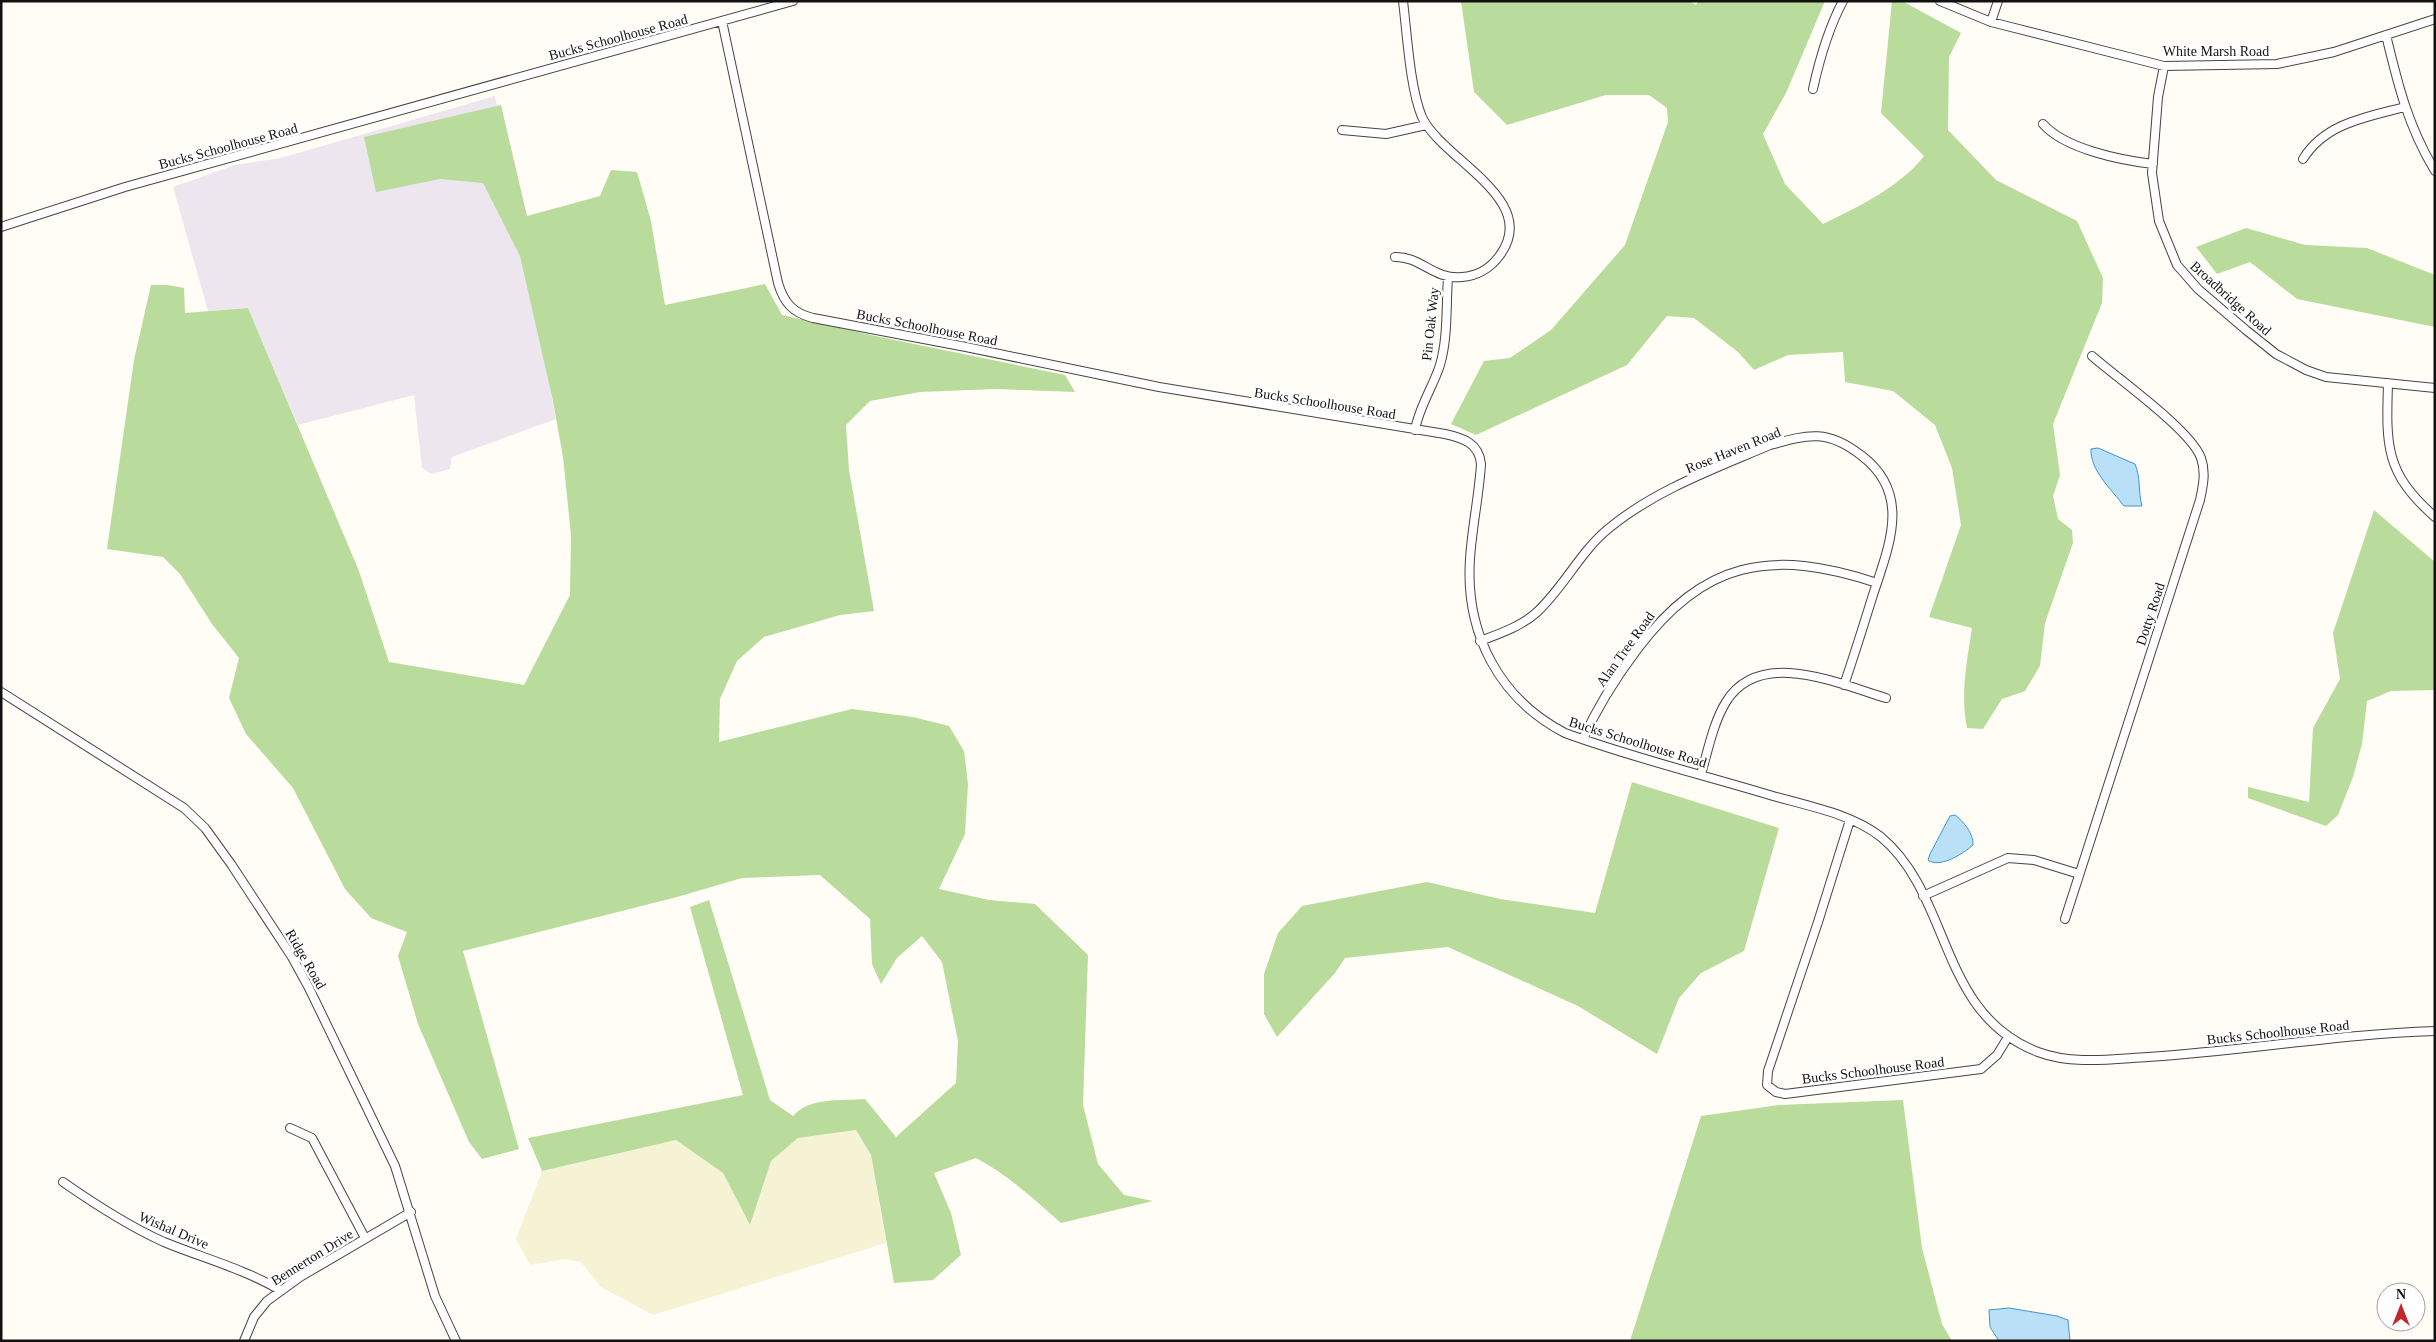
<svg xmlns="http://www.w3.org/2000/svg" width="2436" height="1342" viewBox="0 0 2436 1342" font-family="Georgia,serif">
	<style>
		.industrial { fill: #eee6ef }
		.farmland { fill: #f6f3d4 }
		.forest { fill: #b9dc9c }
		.water { fill: #b9e0f7; stroke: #3f96cf }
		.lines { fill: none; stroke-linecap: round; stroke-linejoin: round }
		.street-casing { stroke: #444; stroke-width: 10 }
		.street { stroke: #fff; stroke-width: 8 }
		.labels { text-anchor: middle; stroke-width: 5; stroke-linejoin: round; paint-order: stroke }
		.street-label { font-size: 14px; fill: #111; stroke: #fff }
	</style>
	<rect width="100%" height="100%" fill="#fffdf5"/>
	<path class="industrial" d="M495 96 556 419 452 457 450 469 432 474 422 468 414 395 298 425 248 308 208 311 173 187 235 165 281 158Z"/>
	<path class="farmland" d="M856 1130 871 1155 886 1243 653 1315 601 1287 581 1262 565 1259 530 1265 516 1239 542 1171 676 1140 723 1173 750 1225 771 1161 798 1138Z"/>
	<path class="forest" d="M1461 1H1689L1696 5 1698 1H1825L1786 93 1763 134 1785 184 1823 224C1858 207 1900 187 1924 156L1881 113 1892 1H1902L1961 33 1949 57 1948 130 1996 180 2077 221 2103 278 2102 303 2053 424 2060 475 2053 496 2058 519 2072 530 2073 543 2045 623 2040 666 2025 691 2002 699 1983 729 1967 728C1960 694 1967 662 1972 628L1929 617 1961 525 1952 468 1935 425 1893 391 1845 382 1843 352 1788 355 1754 370 1738 352 1694 318 1667 316 1627 365 1476 435 1451 424 1484 361 1510 358 1551 330 1625 245 1668 122 1667 108 1649 95H1606L1507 125 1474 92Z
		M501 105 527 216 600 196 611 170 637 172 651 221 665 305 765 284 782 315 880 337 1065 375 1075 392 995 389 920 392 870 401 846 425 849 470 874 611 840 615 764 637 737 661 720 699 719 742 852 709 913 717 949 726 964 751 968 784 965 834 939 889 989 900 1035 904 1088 955 1083 1105 1098 1164 1124 1195 1153 1201 1061 1223C1034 1199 1008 1175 976 1158L934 1173 951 1213 961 1255 933 1280 894 1283 871 1155 856 1130 798 1138 771 1161 750 1225 723 1173 676 1140 542 1171 528 1138 743 1095 690 907 709 900 770 1100 793 1116C809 1097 842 1101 865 1099L896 1137 956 1083 958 1041 942 962 922 936 897 958 881 984 872 964 870 919 820 875 742 878 677 897 463 951 519 1149 482 1159 469 1142 418 1024 398 956 407 932 371 918 345 889 293 788 246 734 229 698 239 658 212 624 180 574 163 557 107 549 134 360 151 285H168L184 288 185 313 248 308 359 571 389 662 524 685 570 595 571 535 563 457 553 401 520 256 483 183 440 179 376 192 364 137Z
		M2246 228 2305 245 2367 248 2435 275V327L2297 299 2250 262 2217 274 2196 247Z
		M2374 510 2435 562V690L2391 691 2367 701 2362 744 2353 777 2338 815 2326 826 2248 798V787L2309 802 2313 728 2340 679 2333 633Z
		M1632 782 1779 828 1744 951 1701 973 1679 998 1657 1054 1578 1006 1448 947 1345 958 1335 973 1277 1037 1264 1014V974L1278 933 1302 906 1427 882 1500 899 1595 913Z
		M1903 1100 1922 1248 1942 1324 1952 1341H1630L1701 1116 1779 1105Z"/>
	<path class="water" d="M2098 448 2135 464C2141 478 2138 492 2142 506H2124C2111 489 2090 470 2091 449Z
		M1955 815C1963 821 1974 834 1973 845 1964 853 1940 869 1928 860L1930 854 1950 816Z
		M2009 1308 2057 1316 2068 1320 2070 1341H1999L1990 1327 1989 1310Z"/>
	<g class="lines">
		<g class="street-casing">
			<path id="street" d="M1940 1 1991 22 2164 66 2277 64 2334 52 2435 19
				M722 21 778 283C784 303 793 313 813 318L966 347 1159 387 1445 434C1463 438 1479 443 1481 464 1479 496 1472 527 1470 559 1465 633 1499 699 1565 733 1633 758 1704 775 1773 796 1809 806 1852 814 1881 837 1952 896 1938 1014 2038 1052 2072 1065 2112 1059 2148 1057 2244 1051 2339 1034 2435 1031
				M1991 22 1998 1
				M2386 35C2398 85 2408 126 2435 171
				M2164 66 2158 97 2152 173 2159 221 2177 265 2198 289 2246 330 2276 354 2306 370 2326 377 2435 388
				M1813 89C1820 57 1828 29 1843 1
				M2043 124C2065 149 2120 160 2153 164
				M1342 130 1386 134 1426 125
				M2303 159C2325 123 2367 117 2405 107
				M1 227 125 187 793 1
				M1395 257C1420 256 1434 280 1462 277 1477 276 1491 268 1500 255 1541 199 1442 160 1422 117 1410 89 1407 33 1403 1
				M2388 383C2386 446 2385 473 2435 517
				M1415 430C1419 407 1433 387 1440 365 1448 338 1446 306 1448 277
				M1480 641C1499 634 1522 626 1537 612 1564 587 1580 552 1608 529 1655 490 1714 469 1770 445 1809 434 1828 429 1862 456 1913 495 1888 548 1872 598 1863 627 1854 656 1844 685
				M1 692 184 808 205 828 231 864 292 957 309 988 395 1166 435 1296 456 1341
				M1583 739C1597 708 1615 679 1636 651 1704 560 1771 548 1877 583
				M1701 774C1708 751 1713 723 1726 702 1760 647 1839 684 1886 698
				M1850 820 1818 922 1768 1071 1767 1085 1776 1092 1785 1094 1981 1069 1997 1055 2008 1037
				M1923 896 2008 858 2034 860 2079 874
				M2065 919 2200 500C2203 486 2206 472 2201 458 2191 430 2117 378 2092 356
				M290 1128 312 1138 365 1238
				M63 1182C96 1205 128 1226 164 1242 203 1258 244 1269 280 1290
				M244 1341 254 1317 267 1301 300 1277 411 1212"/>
		</g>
		<use href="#street" class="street"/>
	</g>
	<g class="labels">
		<g class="street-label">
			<text transform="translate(618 37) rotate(-15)" y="5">Bucks Schoolhouse Road</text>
			<text x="2216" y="56">White Marsh Road</text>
			<text transform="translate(228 146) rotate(-15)" y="5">Bucks Schoolhouse Road</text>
			<text transform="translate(2231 298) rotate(42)" y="5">Broadbridge Road</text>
			<text transform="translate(1430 324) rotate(-84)" y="5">Pin Oak Way</text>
			<text transform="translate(927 327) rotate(11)" y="5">Bucks Schoolhouse Road</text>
			<text transform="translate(1325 403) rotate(9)" y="5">Bucks Schoolhouse Road</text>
			<text transform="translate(1733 450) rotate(-22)" y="5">Rose Haven Road</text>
			<text transform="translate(2150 614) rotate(-72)" y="5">Dotty Road</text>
			<text transform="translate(1625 649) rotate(-54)" y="5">Alan Tree Road</text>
			<text transform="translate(1638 742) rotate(17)" y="5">Bucks Schoolhouse Road</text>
			<text transform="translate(306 959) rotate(60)" y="5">Ridge Road</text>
			<text transform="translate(2278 1032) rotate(-6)" y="5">Bucks Schoolhouse Road</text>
			<text transform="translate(1873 1070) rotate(-7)" y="5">Bucks Schoolhouse Road</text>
			<text transform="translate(174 1230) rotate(23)" y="5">Wishal Drive</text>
			<text transform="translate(312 1257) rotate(-32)" y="5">Bennerton Drive</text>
		</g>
	</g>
	<rect width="2436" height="1342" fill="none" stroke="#111111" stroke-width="5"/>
	<g transform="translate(2401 1307)"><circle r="24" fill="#ffffff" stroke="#a0a0a0"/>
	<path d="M0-4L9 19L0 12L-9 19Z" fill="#c4262e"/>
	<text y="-8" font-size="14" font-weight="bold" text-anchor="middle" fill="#111111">N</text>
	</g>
</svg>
